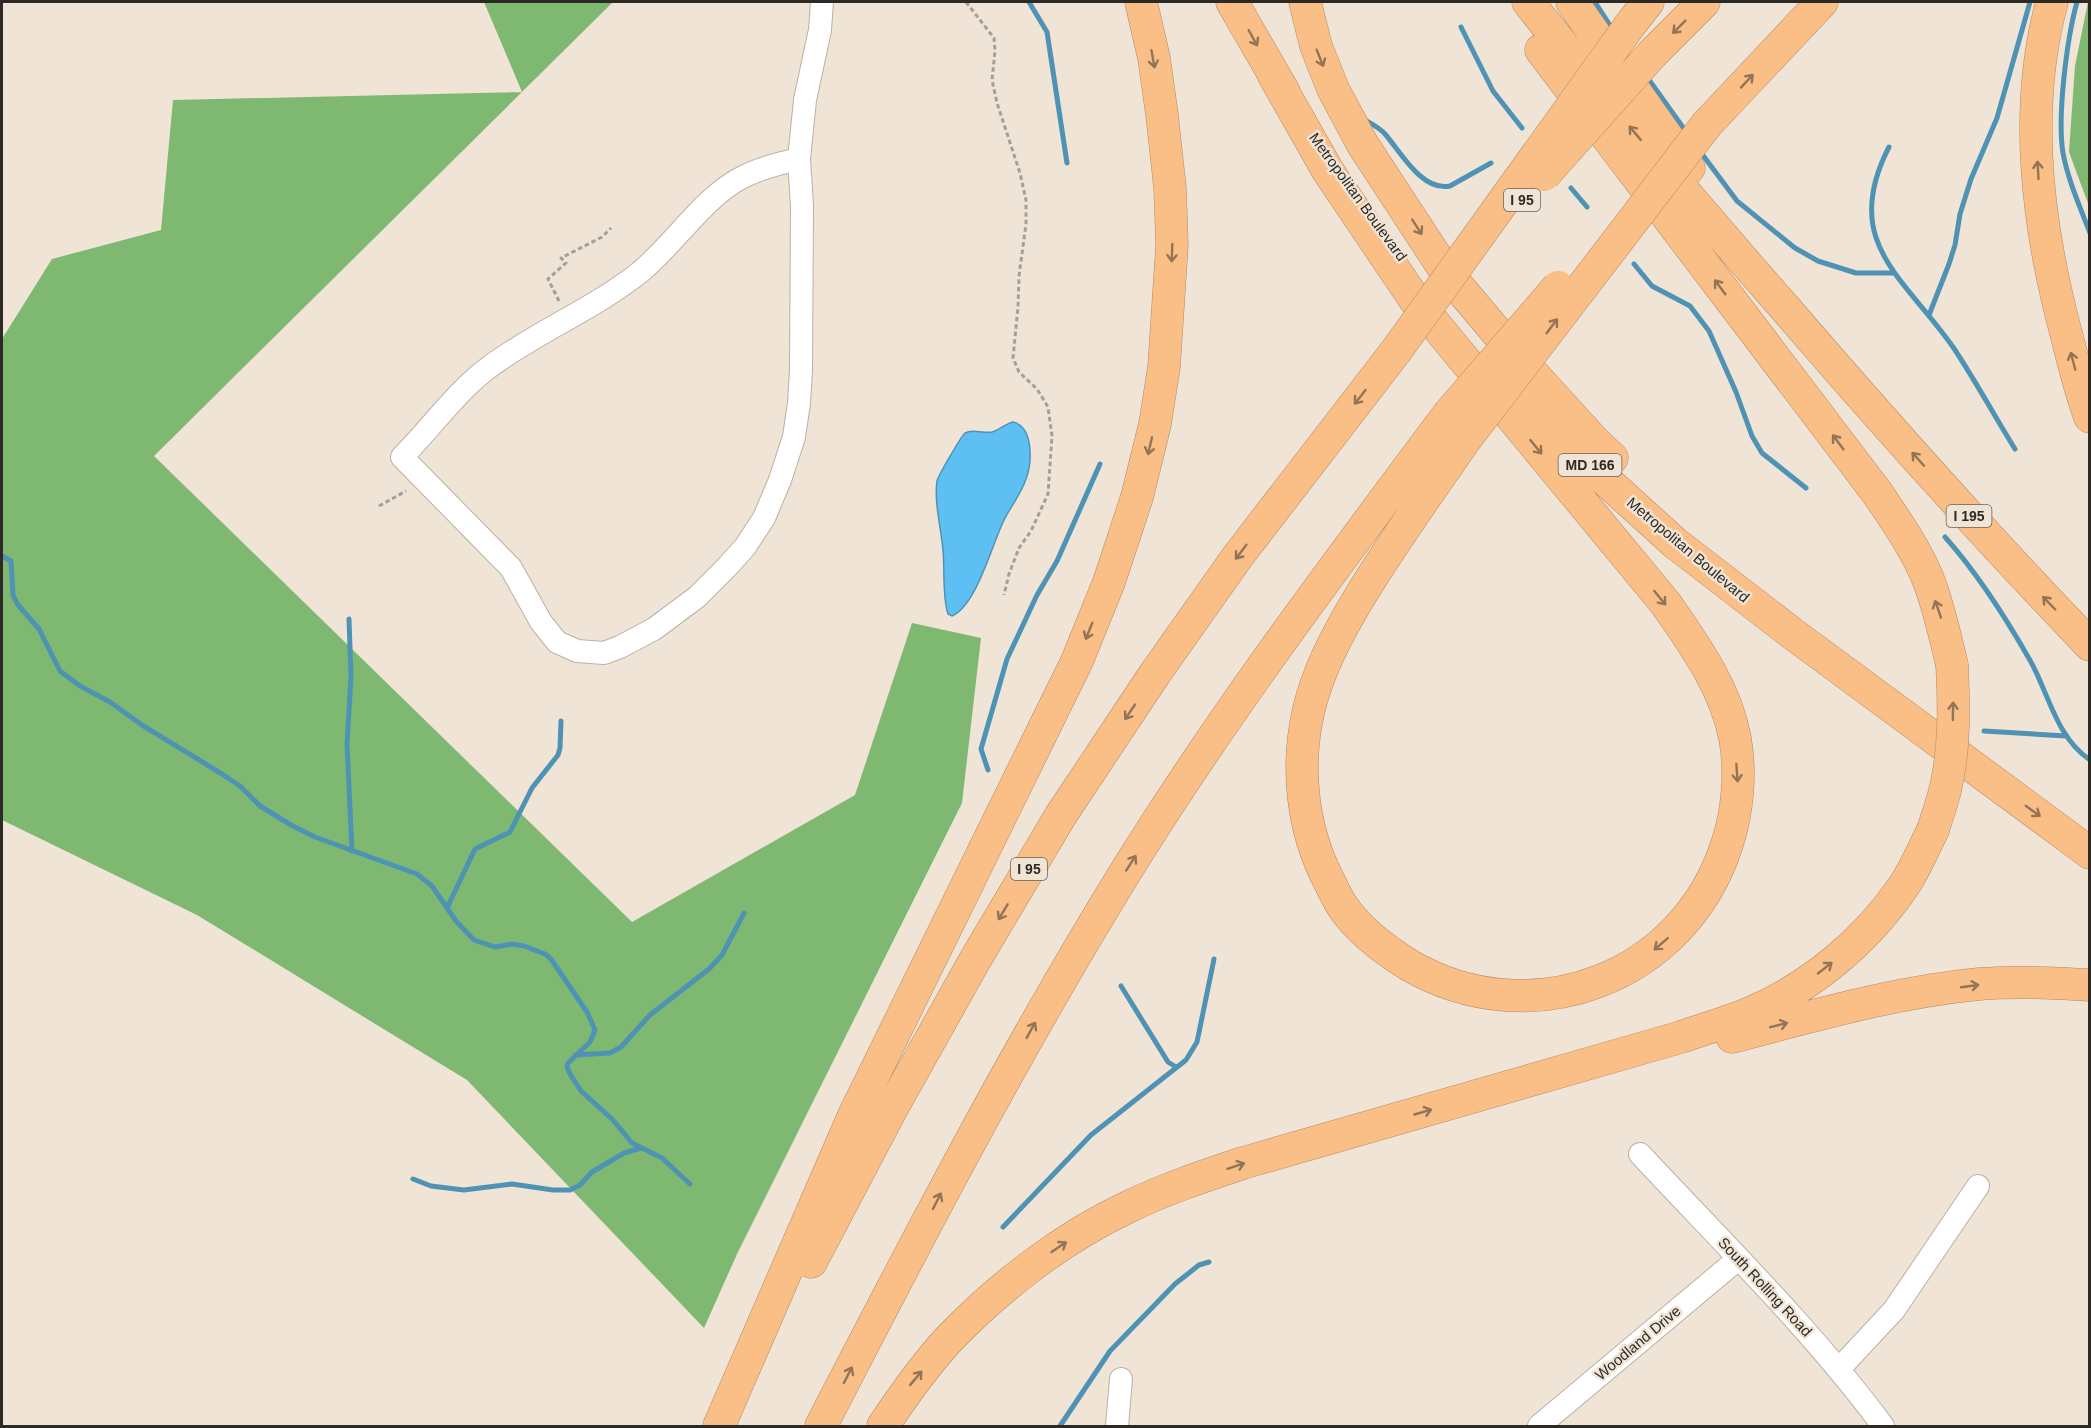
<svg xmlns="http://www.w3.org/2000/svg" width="2091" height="1428" viewBox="0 0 2091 1428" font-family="Helvetica,sans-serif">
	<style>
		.forest { fill: #7fb871 }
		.water { fill: #5ec0f2; stroke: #4f93b4; stroke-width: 1.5 }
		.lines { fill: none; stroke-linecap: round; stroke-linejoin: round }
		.stream { stroke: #4f93b4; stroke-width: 5 }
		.minor-casing { stroke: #bbb0a4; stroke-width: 24 }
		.highway-casing { stroke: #b28a64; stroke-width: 33 }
		.path { stroke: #a79e94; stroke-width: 3; stroke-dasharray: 4.5 3; stroke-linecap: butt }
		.minor { stroke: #fff; stroke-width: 22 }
		.highway { stroke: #f9bf87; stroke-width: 32 }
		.highway-bridge-casing { stroke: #b28a64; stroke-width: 33; stroke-linecap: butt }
		.highway-bridge { stroke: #f9bf87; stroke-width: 32 }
		.oneway { stroke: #937456 }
		.labels { text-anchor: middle; stroke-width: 5; stroke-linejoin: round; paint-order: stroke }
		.shield { fill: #f0e4d7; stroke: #68615a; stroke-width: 1.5 }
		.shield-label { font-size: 14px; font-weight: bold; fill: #2d2924 }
		.street-label { font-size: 15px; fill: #2d2924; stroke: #f0e4d7 }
	</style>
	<rect width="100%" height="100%" fill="#f0e4d7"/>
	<path class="forest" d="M484 2H613L154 456 632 922 855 795 912 623 981 638 962 803 737 1254 704 1328 467 1080 197 915 2 820V339L52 259 161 230 173 100 522 92Z
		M2088 2H2090L2089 206 2069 152 2075 66Z"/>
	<path class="water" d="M1013 422C1034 427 1032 463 1026 479 1021 494 1011 506 1004 520 992 544 977 605 952 616L948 614C942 595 945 570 943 550 941 527 934 503 937 481 938 476 962 435 965 433 973 428 983 434 992 432 999 430 1005 424 1013 422Z"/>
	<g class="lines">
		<path class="stream" d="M1029 2 1047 32 1067 163
			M1595 2 1613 30
			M2077 2C2067 38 2057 116 2063 153 2068 180 2080 207 2090 233
			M1461 27 1493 91 1522 128
			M1647 77 1687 133
			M1365 120C1372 124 1380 128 1385 134 1400 151 1422 192 1450 186L1491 163
			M1889 147C1840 242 1904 277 1953 347 1975 380 1994 415 2015 449
			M1699 150 1737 201 1795 248 1818 261 1856 273H1893
			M1571 188 1587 207
			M1634 264 1652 286 1690 306 1709 331 1736 392 1752 436 1762 453 1806 488
			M1929 315 1949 264 1955 245 1960 214 1971 179 1997 118 2030 2
			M1945 537C1979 575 2006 618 2031 662 2049 695 2057 738 2090 760
			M2 556 11 561 13 595 18 605 39 629 60 671 80 686 110 702 142 725 222 774 240 786 260 806 291 825 315 837 417 874 432 886 456 921 474 940 495 947 512 944 524 946 545 954 551 959 587 1012 595 1030 590 1042 568 1063 567 1067 570 1074 581 1091 612 1119 632 1143 662 1158 690 1184
			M349 619 351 677 347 744 352 851
			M1984 731 2066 736
			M988 770 981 749 1007 659 1037 595 1057 561 1100 464
			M447 908 475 849 510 832 532 788 558 755 560 748 561 721
			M1121 986 1168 1062 1176 1067
			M575 1055 610 1053 621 1047 650 1015 709 969 722 955 744 913
			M413 1179 431 1186 464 1190 512 1184 553 1190H570L580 1185 592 1172 624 1153 641 1148
			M1003 1227 1091 1135 1186 1060 1197 1042 1214 959
			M1060 1426 1110 1351 1175 1284 1199 1265 1209 1262"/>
		<g class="minor-casing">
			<path id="minor" d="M799 159C780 163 761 168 743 177 704 196 674 245 639 273 592 310 536 332 488 368 456 392 431 428 402 457L511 568 541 622 557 642 577 651 604 653 620 647 654 629 697 597 726 568 745 547 764 518 780 480 794 437 799 403 801 370 802 206 799 159 805 100 820 30 822 2
				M1640 1154C1723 1243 1811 1329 1883 1426
				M1839 1369 1894 1310 1978 1186
				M1117 1426 1121 1379
				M1539 1426 1738 1259"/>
		</g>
		<g class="highway-casing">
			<path id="highway" d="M1232 2 1284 92
				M1305 2 1316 46 1333 89 1363 145 1446 272 1522 362 1595 442 1612 458
				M1528 2C1611 106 1697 208 1785 308 1884 423 1985 536 2090 645
				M1572 2 1689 168
				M2052 2C2022 112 2038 229 2067 337 2074 364 2080 391 2090 417
				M1630 25 1648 2
				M1541 50 1878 494C1896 521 1916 549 1928 579 1939 607 1945 636 1952 665
				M1653 53 1704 2
				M1273 74 1328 171 1415 300 1666 604C1695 646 1725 687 1735 738 1741 772 1738 811 1727 844 1684 979 1531 1036 1409 965 1385 950 1359 931 1343 907 1337 899 1333 888 1328 879 1302 828 1296 768 1308 713 1317 673 1336 637 1356 603 1389 547 1428 494 1465 440
				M1707 124 1822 2
				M1514 393 1580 457 1675 543 1793 634 2090 853
				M1732 1037C1813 1016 1895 992 1979 984 2016 981 2053 983 2090 985
				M811 1262 891 1110 975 960 1061 815 1156 672 1238 556 1396 351
				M719 1426 854 1115 1077 661 1109 582 1137 497 1155 424 1164 367 1172 245 1170 188 1162 115 1154 58 1141 2
				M821 1426C918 1238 1015 1051 1126 871 1224 713 1336 565 1447 416
				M883 1426C903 1396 924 1366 949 1339 999 1287 1062 1238 1128 1207 1165 1189 1204 1176 1243 1163L1681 1037C1704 1029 1728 1022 1750 1013 1811 987 1866 941 1903 887 1915 870 1923 849 1933 830"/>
		</g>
		<path class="path" d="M966 2 994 38 995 51 992 80 997 103 1020 173 1026 200V224L1019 276 1018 307 1013 358 1019 372 1037 389 1048 407 1052 436 1048 494 1031 531 1019 548 1009 574 1004 595
			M559 301 548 279 566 263 561 258 602 237 611 228
			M379 506 406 491"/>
		<use href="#minor" class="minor"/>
		<use href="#highway" class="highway"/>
		<g class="highway-bridge-casing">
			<path id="highway-bridge" d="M1544 175 1653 53
				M1396 351 1630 25
				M1447 416 1558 287
				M1465 440 1707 124
				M1933 830C1937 816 1943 801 1946 786 1955 746 1954 706 1952 665"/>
		</g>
		<use href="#highway-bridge" class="highway-bridge"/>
	</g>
	<defs><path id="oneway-shaft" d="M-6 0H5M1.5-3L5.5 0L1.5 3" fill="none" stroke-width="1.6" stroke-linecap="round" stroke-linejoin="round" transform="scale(1.5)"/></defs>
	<g class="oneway">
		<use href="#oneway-shaft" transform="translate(1679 27) rotate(135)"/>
		<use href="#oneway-shaft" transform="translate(1253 38) rotate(61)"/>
		<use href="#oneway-shaft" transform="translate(1320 58) rotate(68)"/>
		<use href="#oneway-shaft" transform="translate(1153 59) rotate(80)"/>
		<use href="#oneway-shaft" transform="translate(1747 81) rotate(-47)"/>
		<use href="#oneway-shaft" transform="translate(1635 133) rotate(-130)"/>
		<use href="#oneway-shaft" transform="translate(2038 170) rotate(-93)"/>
		<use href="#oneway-shaft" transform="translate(1417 227) rotate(57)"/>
		<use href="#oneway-shaft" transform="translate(1172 253) rotate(92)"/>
		<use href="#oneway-shaft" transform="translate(1720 287) rotate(-127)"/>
		<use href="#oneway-shaft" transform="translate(1552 326) rotate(-53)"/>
		<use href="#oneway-shaft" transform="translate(2073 361) rotate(-105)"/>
		<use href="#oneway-shaft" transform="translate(1360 397) rotate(128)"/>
		<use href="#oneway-shaft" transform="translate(1838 442) rotate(-127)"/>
		<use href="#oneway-shaft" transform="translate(1150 446) rotate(103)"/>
		<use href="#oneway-shaft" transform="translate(1536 447) rotate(51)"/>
		<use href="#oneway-shaft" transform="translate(1918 459) rotate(-132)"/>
		<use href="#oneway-shaft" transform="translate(1241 552) rotate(127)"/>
		<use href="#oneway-shaft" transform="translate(1660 598) rotate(51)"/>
		<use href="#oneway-shaft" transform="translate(2049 603) rotate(-134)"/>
		<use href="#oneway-shaft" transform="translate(1938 609) rotate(-109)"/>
		<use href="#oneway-shaft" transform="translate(1089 631) rotate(112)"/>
		<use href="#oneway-shaft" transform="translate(1953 711) rotate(-89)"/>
		<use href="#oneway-shaft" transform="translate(1130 712) rotate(124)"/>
		<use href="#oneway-shaft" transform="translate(1737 773) rotate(86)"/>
		<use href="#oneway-shaft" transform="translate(2033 811) rotate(36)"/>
		<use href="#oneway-shaft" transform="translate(1131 863) rotate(-57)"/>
		<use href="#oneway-shaft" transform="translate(1003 912) rotate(121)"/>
		<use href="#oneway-shaft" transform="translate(1661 944) rotate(139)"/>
		<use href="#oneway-shaft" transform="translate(1825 968) rotate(-38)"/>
		<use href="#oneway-shaft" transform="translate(1970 986) rotate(-8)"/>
		<use href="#oneway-shaft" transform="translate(1779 1025) rotate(-14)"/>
		<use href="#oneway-shaft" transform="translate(1031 1030) rotate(-61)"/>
		<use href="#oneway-shaft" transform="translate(1423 1112) rotate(-16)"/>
		<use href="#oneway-shaft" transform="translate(1236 1166) rotate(-18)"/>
		<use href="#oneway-shaft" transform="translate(937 1201) rotate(-63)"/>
		<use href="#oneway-shaft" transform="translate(1059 1247) rotate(-34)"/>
		<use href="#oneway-shaft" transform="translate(848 1375) rotate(-63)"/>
		<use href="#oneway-shaft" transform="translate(916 1378) rotate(-50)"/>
	</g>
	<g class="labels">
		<g class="shield">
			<rect x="1504" y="189" width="36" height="22" rx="4.5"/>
			<rect x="1558.5" y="454" width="63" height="22" rx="4.5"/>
			<rect x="1946.5" y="505" width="45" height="22" rx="4.5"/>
			<rect x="1011" y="858" width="36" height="22" rx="4.5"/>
		</g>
		<g class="shield-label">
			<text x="1522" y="205">I 95</text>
			<text x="1590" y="470">MD 166</text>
			<text x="1969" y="521">I 195</text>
			<text x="1029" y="874">I 95</text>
		</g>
		<g class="street-label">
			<text transform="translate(1358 197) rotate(54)" y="5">Metropolitan Boulevard</text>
			<text transform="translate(1688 550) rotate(40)" y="5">Metropolitan Boulevard</text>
			<text transform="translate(1765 1287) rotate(47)" y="5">South Rolling Road</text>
			<text transform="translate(1638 1343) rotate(-40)" y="5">Woodland Drive</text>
		</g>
	</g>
	<rect width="2091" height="1428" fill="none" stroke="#2d2924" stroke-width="6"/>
</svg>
